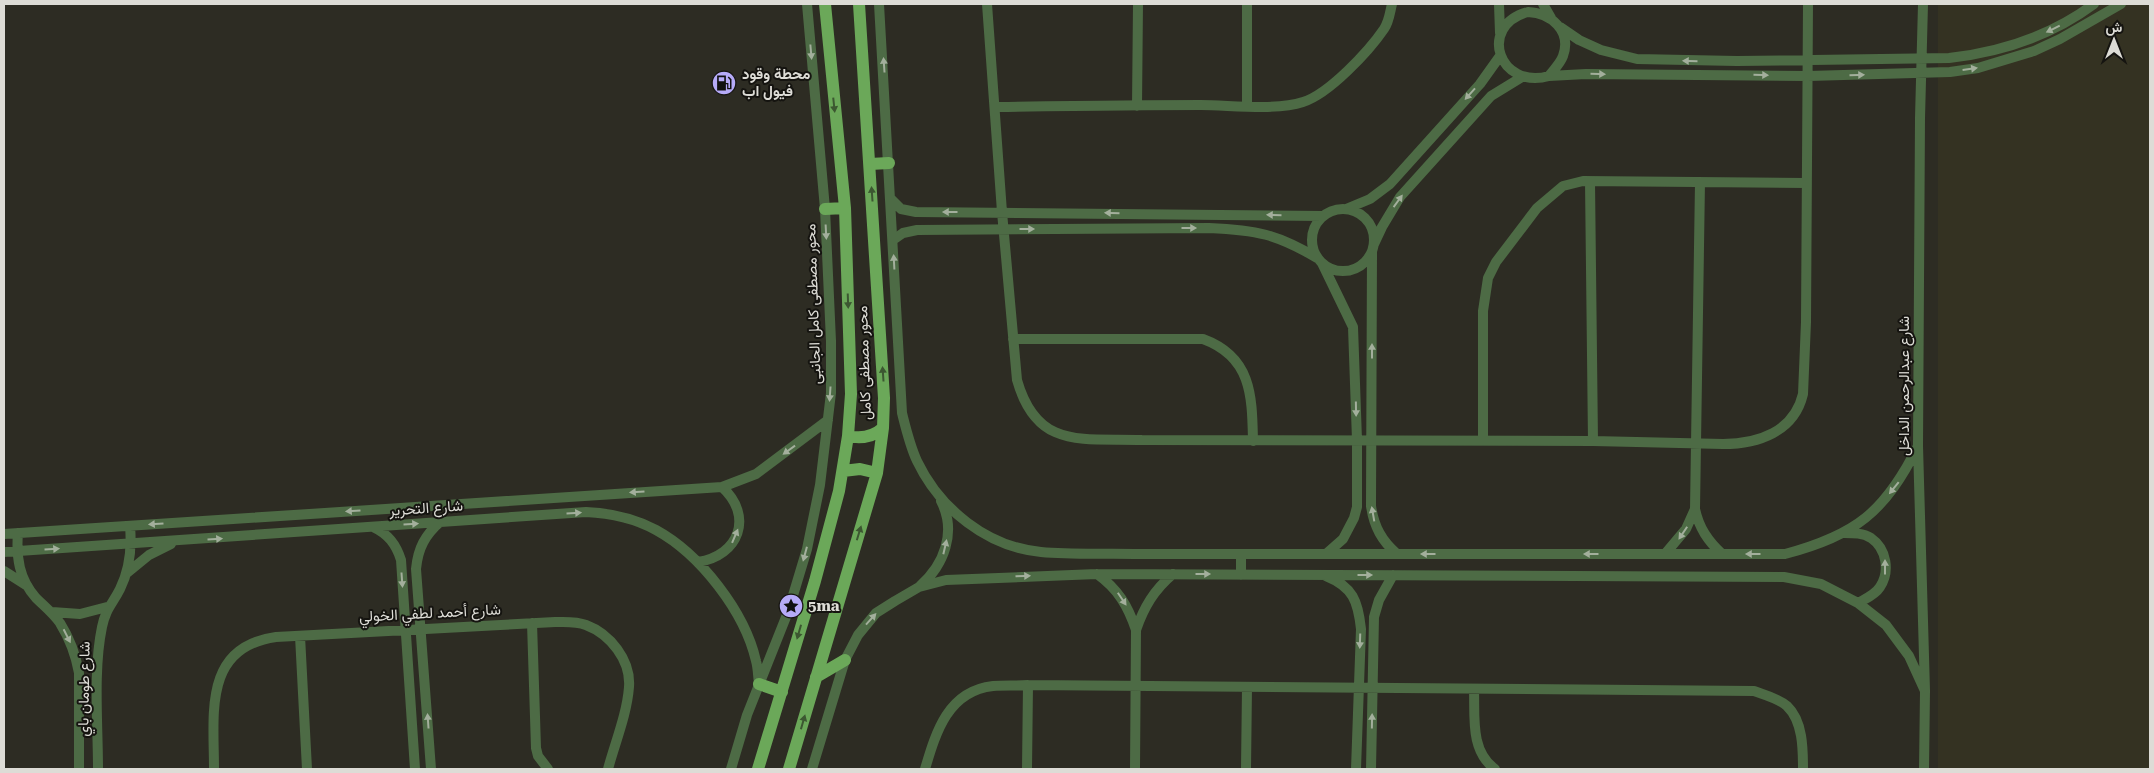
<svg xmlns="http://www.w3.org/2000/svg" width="2154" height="773" viewBox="0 0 2154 773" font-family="'Roboto Serif',Vazirmatn,serif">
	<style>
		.built { fill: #343222 }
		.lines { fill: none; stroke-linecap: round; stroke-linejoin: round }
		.minor { stroke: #4d6b45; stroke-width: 10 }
		.major { stroke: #6ba859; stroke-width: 12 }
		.oneway { fill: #a3af9c }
		.oneway2 { fill: #3c5731 }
		.labels { text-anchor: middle; stroke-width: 4; stroke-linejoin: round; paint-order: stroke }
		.poi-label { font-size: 15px; font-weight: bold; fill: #dddcd6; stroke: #151410; text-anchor: start }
		.street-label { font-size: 15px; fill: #dddcd6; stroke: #151410 }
	</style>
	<rect width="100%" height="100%" fill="#2d2c23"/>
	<path class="built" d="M1938 4H2150V769H1938Z"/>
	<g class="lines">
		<path class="minor" d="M879 4 902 413C906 429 910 446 917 461 940 509 987 547 1041 552 1074 555 1108 553 1140 554H1785C1856 535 1885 512 1918 446
			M987 4 1002 212 1017 380C1037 450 1082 438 1142 440L1593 441 1723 444C1758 444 1794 432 1803 394L1806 322 1808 4
			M1247 4V106
			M1499 4 1500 33
			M1543 4 1551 18
			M1923 4 1920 118 1918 446 1925 691 1924 769
			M1528 12C1551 13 1572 31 1563 56 1560 64 1554 69 1549 76 1499 90 1477 26 1528 12Z
			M1560 27 1579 40 1601 50 1637 59 1737 61 1949 58C2002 52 2051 36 2094 4
			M1549 76 1586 74 1808 76 1950 72 1978 68 2034 51 2060 39 2121 4
			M1137 106 1138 4
			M995 107C1064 106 1132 105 1201 105 1230 105 1276 111 1303 102 1329 94 1369 51 1384 29 1389 22 1390 12 1392 4
			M1590 182 1593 441
			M1700 182 1695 509C1699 528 1708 541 1722 554
			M891 199 901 209 916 212 1323 216
			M1312 240a31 31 0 1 1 62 0a31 31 0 1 1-62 0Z
			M1346 209 1370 199 1390 184 1480 84 1500 56
			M893 240 903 233 917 230 1209 228C1256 230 1277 234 1317 258
			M1374 244 1382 227 1400 197 1491 96 1522 77
			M1372 252 1371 506C1374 527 1382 541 1397 554
			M1322 263 1353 327 1357 440V507L1354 518 1343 539 1326 554
			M1013 339H1203C1252 357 1252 396 1253 441
			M1483 440V311L1488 278 1496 262 1537 208 1563 186 1583 181 1806 183
			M373 527C388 534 396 544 401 560L415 769
			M18 533C16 557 19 579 36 598 44 606 53 613 60 623 70 639 76 656 79 673V769
			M1844 533C1854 533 1863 533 1871 538 1887 549 1890 572 1880 587 1875 595 1865 599 1858 603
			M4 534 722 487 756 474 828 420
			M4 552 586 512C610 513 634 518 656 530 700 554 745 612 756 661 758 668 758 676 759 684
			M1241 554V575
			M1665 554 1686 529 1695 509
			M698 562C739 556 754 516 722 487
			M4 571 26 585
			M127 573 149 555 171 544
			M1097 574C1118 589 1128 606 1136 630L1135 769
			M1326 576C1353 587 1358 601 1361 629L1356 769
			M920 586C944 565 957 532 941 501
			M52 612 80 614 107 607
			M532 623 536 748 538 756 548 769
			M1136 630C1144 607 1154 590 1173 574
			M300 636 307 769
			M1474 689C1475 717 1470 751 1495 769
			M98 769C98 724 93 670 102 627 106 608 112 605 120 589 130 569 132 549 130 526
			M214 769C214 714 203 647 276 637L555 622C565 622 576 621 586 625 610 634 631 660 629 687 627 714 615 743 608 769
			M431 769 416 569C418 548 425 535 441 521
			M731 769 747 715 788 612 807 549 820 485 831 393V341L825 209 807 4
			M812 769 845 660 858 635 876 613 895 601 919 587 946 580 1097 574 1784 577 1821 584 1858 603 1886 625 1909 656 1925 691
			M925 769C936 732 948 691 993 686 1004 685 1016 686 1028 685L1754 691C1765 695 1778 698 1787 706 1803 721 1803 749 1803 769
			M1027 769 1028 685
			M1246 769 1247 687
			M1371 769 1374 617 1379 600 1393 575"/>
		<path class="major" d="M870 164 889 163
			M825 209 845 208
			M848 436C862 439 873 437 883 428
			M843 471 860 469 877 473
			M816 677 845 660
			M759 684 782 692
			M758 769 815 581 839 491 848 436 851 394 845 208 825 4
			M789 769 877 473 883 428 884 398 859 4"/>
	</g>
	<defs><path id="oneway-solid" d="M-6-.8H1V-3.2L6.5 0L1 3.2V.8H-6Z" transform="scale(1.25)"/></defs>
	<g class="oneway">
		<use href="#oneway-solid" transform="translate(2053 29) rotate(154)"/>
		<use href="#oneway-solid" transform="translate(811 52) rotate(85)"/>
		<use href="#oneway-solid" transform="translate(1690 61) rotate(-179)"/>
		<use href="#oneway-solid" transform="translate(884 65) rotate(-94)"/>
		<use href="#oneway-solid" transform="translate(1970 69) rotate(-8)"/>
		<use href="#oneway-solid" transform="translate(1598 74) rotate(1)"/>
		<use href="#oneway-solid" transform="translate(1761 75) rotate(1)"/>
		<use href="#oneway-solid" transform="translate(1857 75) rotate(-1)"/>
		<use href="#oneway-solid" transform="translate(1470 94) rotate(132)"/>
		<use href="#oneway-solid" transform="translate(1398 201) rotate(-54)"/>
		<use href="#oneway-solid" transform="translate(950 212) rotate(180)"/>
		<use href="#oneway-solid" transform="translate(1112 213) rotate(-179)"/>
		<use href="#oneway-solid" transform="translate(1274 215) rotate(-179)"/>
		<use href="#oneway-solid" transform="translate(1189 228)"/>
		<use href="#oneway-solid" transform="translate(1027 229)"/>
		<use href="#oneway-solid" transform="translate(826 232) rotate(87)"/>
		<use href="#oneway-solid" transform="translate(894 262) rotate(-93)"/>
		<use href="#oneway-solid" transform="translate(1372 351) rotate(-90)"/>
		<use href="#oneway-solid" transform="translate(830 394) rotate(94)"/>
		<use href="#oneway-solid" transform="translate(1356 409) rotate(89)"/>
		<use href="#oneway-solid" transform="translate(789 450) rotate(144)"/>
		<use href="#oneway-solid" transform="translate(1894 488) rotate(129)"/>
		<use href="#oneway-solid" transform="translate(637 492) rotate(176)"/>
		<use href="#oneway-solid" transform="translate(353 511) rotate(176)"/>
		<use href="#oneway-solid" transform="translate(574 513) rotate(-4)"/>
		<use href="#oneway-solid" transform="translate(1373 514) rotate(-100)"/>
		<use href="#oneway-solid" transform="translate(156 524) rotate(176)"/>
		<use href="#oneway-solid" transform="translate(411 524) rotate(-4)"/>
		<use href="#oneway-solid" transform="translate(1683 533) rotate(124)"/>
		<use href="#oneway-solid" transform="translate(735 536) rotate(-67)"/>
		<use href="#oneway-solid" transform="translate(215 539) rotate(-4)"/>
		<use href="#oneway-solid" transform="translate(945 547) rotate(-77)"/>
		<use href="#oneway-solid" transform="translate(52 549) rotate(-4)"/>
		<use href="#oneway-solid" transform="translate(805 554) rotate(105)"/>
		<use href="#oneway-solid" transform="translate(1428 554) rotate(180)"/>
		<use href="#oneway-solid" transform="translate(1591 554) rotate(180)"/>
		<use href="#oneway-solid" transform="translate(1753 554) rotate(180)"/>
		<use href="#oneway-solid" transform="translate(1885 567) rotate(-90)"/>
		<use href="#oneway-solid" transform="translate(1203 574)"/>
		<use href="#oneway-solid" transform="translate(1365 575)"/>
		<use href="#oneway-solid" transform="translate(1023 576) rotate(-2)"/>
		<use href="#oneway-solid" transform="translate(402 580) rotate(86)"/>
		<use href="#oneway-solid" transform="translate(1122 599) rotate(56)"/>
		<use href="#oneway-solid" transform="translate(871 619) rotate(-48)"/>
		<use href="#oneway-solid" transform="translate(67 636) rotate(63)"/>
		<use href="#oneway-solid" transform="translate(1360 641) rotate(92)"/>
		<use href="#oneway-solid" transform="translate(428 721) rotate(-94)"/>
		<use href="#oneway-solid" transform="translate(1372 721) rotate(-89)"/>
	</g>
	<g class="oneway2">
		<use href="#oneway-solid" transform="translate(834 105) rotate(84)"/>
		<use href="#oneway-solid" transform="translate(872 194) rotate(-94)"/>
		<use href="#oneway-solid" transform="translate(848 301) rotate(88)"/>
		<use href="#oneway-solid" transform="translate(883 374) rotate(-94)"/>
		<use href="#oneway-solid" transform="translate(859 533) rotate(-73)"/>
		<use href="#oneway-solid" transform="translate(799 632) rotate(106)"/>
		<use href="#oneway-solid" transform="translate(803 722) rotate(-74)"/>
	</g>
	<defs>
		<g id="fuel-disc" transform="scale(1.25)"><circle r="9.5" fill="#b6abf8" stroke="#151410"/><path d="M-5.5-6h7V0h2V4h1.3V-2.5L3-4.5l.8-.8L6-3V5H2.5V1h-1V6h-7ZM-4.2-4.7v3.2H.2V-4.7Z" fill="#111"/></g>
		<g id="sight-disc" transform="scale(1.25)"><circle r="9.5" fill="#b6abf8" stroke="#151410"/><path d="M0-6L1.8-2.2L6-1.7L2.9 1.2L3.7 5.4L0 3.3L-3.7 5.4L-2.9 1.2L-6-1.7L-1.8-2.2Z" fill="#111"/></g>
	</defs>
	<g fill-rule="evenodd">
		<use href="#fuel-disc" x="724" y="83"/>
		<use href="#sight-disc" x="791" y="606"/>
	</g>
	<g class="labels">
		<g class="poi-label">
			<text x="742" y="79">محطة وقود<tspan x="742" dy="17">فيول اب</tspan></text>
			<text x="808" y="611">5ma</text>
		</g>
		<g class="street-label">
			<text transform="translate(813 304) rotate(-92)" y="5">محور مصطفى كامل الجانبى</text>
			<text transform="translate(864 363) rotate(-92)" y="5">محور مصطفى كامل</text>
			<text transform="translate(1904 386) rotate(-90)" y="5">شارع عبدالرحمن الداخل</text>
			<text transform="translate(426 508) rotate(-4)" y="5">شارع التحرير</text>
			<text transform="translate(430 613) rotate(-3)" y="5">شارع أحمد لطفي الخولي</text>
			<text transform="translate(84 689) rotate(-89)" y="5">شارع طومان باي</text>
		</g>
	</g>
	<rect width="2154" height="773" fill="none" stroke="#dddcd6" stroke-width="10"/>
	<g transform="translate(2114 40)" stroke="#151410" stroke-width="4" paint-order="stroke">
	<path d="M0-4L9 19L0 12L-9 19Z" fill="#dddcd6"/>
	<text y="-8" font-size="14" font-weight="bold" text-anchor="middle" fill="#dddcd6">ش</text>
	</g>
</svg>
